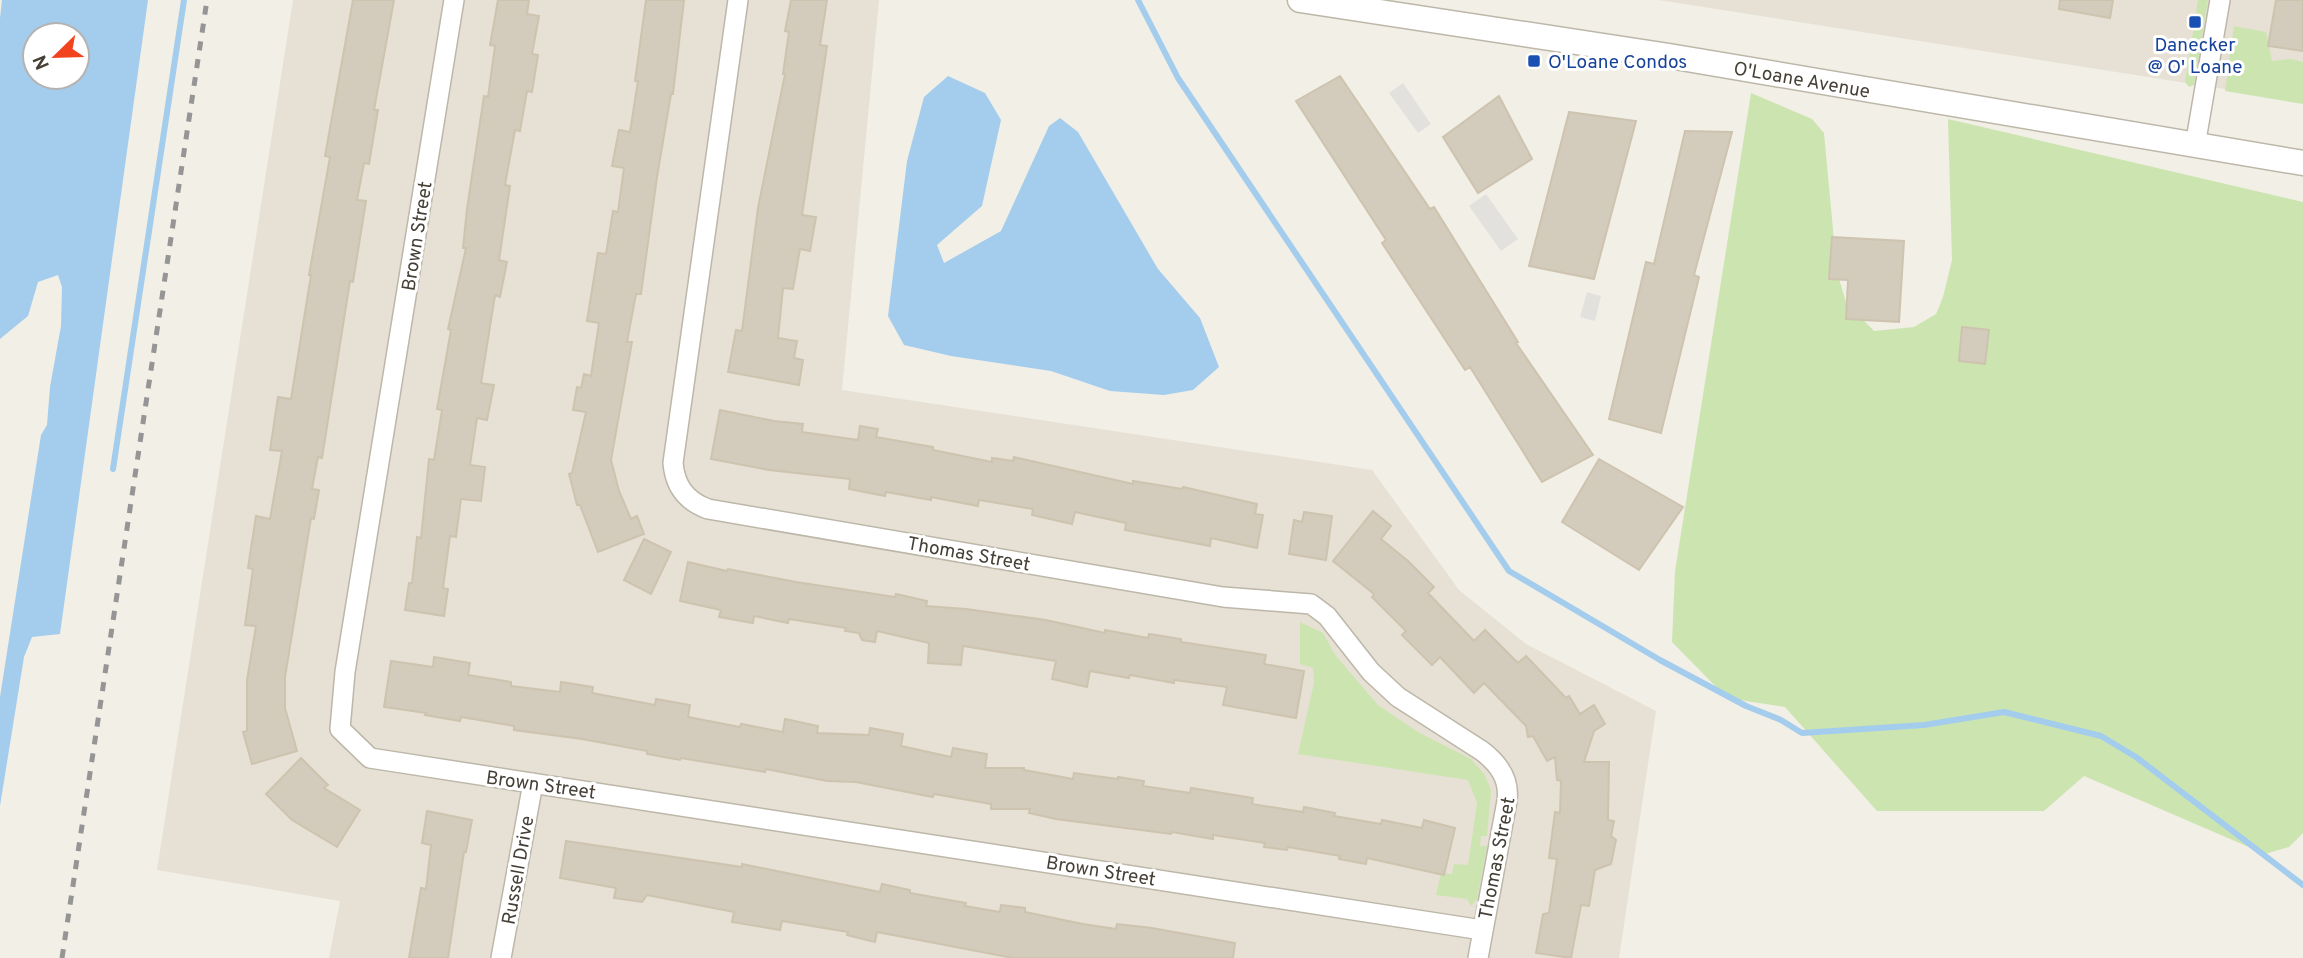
<svg xmlns="http://www.w3.org/2000/svg" width="2303" height="958" viewBox="0 0 2303 958" font-family="Overpass,sans-serif">
	<style>
		.residential { fill: #e6e1d4 }
		.green { fill: #cce5b0 }
		.parking { fill: #e3e1de }
		.water { fill: #a4cded; fill-rule: evenodd }
		.lines { fill: none; stroke-linecap: round; stroke-linejoin: round }
		.stream { stroke: #a4cded; stroke-width: 6 }
		.building { fill: #d3cbbc; stroke: #cec3af; stroke-width: 2 }
		.minor-casing { stroke: #bdb7a9; stroke-width: 22 }
		.tertiary-casing { stroke: #bdb7a9; stroke-width: 27 }
		.minor { stroke: #fff; stroke-width: 19 }
		.tertiary { stroke: #fff; stroke-width: 24 }
		.rail { stroke: #959595; stroke-width: 5; stroke-dasharray: 9 9; stroke-linecap: butt }
		.transit-dot { fill: #1a4fb4; stroke: #fff; stroke-width: 2.5 }
		.labels { text-anchor: middle; stroke-width: 6; stroke-linejoin: round; paint-order: stroke }
		.transit-label { font-size: 19px; fill: #164399; stroke: #fff }
		.street-label { font-size: 19px; fill: #453f36; stroke: #fff }
	</style>
	<rect width="100%" height="100%" fill="#f2efe6"/>
	<path class="residential" d="M293 0H879L842 390 1372 470 1459 590 1526 644 1656 711 1619 958H329L340 901 157 870Z
		M1659 0H2303V102L2269 96Z"/>
	<path class="green" d="M2198 0H2208L2194 85 2189 87 2185 82Z
		M2234 26 2266 32 2272 61 2291 59 2303 62V104L2225 91Z
		M1751 93 1812 119 1824 133 1837 272 1846 302 1874 331 1914 327 1936 314 1943 297 1952 260 1948 119 2303 202V833L2289 847 2265 854 2084 776 2044 811H1877L1785 707 1727 698 1672 642 1675 571Z
		M1300 622 1323 633 1336 656 1378 705 1418 732 1471 759 1485 775 1491 791 1487 836H1481L1480 846H1487L1477 899 1471 906 1467 899 1436 895 1441 873 1452 874 1454 864 1468 865 1477 803 1468 780 1298 754 1314 683 1313 668 1300 664Z"/>
	<path class="parking" d="M1403 83 1431 124 1418 133 1389 93Z
		M1486 194 1518 239 1501 251 1469 206Z
		M1587 292 1601 296 1595 321 1580 317Z"/>
	<path class="water" d="M2 0H148L60 634 32 637 24 657 0 806V697L38 454 41 435 47 425 50 387 61 326 62 287 58 275 38 282 28 316 0 339V18ZM77 35V77H35V35Z
		M948 76 985 93 1001 120 982 206 937 245 944 263 1001 231 1049 126 1060 118 1078 132 1158 269 1200 318 1219 367 1193 390 1164 395 1110 391 1051 371 951 356 904 345 888 316 907 161 924 97Z"/>
	<g class="lines">
		<path class="stream" d="M1138 0 1178 78 1509 571 1660 660 1746 706 1781 720 1802 733 1924 725 2004 712 2101 736 2136 757 2303 885
			M113 469 184 0"/>
	</g>
	<path class="building" d="M353 0H394L374 110H378L369 164 364 163 357 200 366 201 353 282 350 281 322 458 318 457 312 489 319 490 314 519 311 518 285 677V708L297 751 252 764 243 732 247 731V680L256 626 245 625 253 569 248 568 256 516 270 519 282 451 270 450 278 397 291 399 311 275H309L330 157 325 156Z
		M498 0H529L527 14 539 16 532 54 538 55 532 92 527 91 520 131 515 130 505 185 510 186 499 260 507 262 500 297 495 295 481 383 494 385 487 420 477 418 470 465 485 467 481 501 461 499 456 537 450 536 443 588 448 589 444 616 405 610 409 583H412L417 537 421 538 429 459 434 460 442 410 437 409 451 330 448 329 466 248H463L467 209 484 96 488 97 495 46 490 45Z
		M646 0H684L673 94H671L657 177 641 294H636L627 342H632L611 460 619 491 631 519 637 516 644 534 598 552 580 505H577L569 474 572 473 586 412 573 410 577 387 581 388 584 374 591 376 599 323 587 321 598 253 606 254 613 211 618 212 624 168 612 166 619 130 630 132 638 81H635Z
		M791 0H827L820 45 827 46 802 215 816 217 810 251 800 249 793 289 783 288 778 338 797 341 794 358 803 360 799 385 728 372 736 330 742 331 758 208 785 74H783L789 32 785 31Z
		M2060 0H2113L2110 18 2059 9Z
		M2276 0H2303V51L2268 46Z
		M1340 76 1430 209 1434 207 1518 342 1516 343 1593 455 1542 482 1470 367 1465 370 1382 243 1386 240 1296 101Z
		M1499 96 1532 159 1478 193 1443 137Z
		M1569 112 1636 121 1594 279 1529 266Z
		M1685 131 1732 132 1694 275 1699 277 1661 433 1609 419 1646 262 1654 264Z
		M1832 237 1904 241 1899 322 1846 319 1848 280 1829 279Z
		M1962 327 1989 330 1985 364 1959 361Z
		M720 410 774 421 803 424 802 432 858 440 860 426 878 429 876 437 933 447V450L992 462V458L1013 461 1014 457 1133 484V481L1182 489 1183 487 1257 504 1255 514 1263 515 1257 548 1211 538 1210 546 1125 530 1126 523 1075 512 1072 524 1032 515 1033 509 979 500 978 506 931 497V500L886 492 885 496 849 489 850 479 769 470 711 459Z
		M1599 459 1683 507 1639 570 1562 522Z
		M1373 511 1391 526 1381 539 1408 561 1434 587 1428 593 1474 641 1485 630 1518 663 1526 656 1566 698 1569 696 1580 714 1594 705 1605 724 1594 731 1584 762H1609L1608 820 1614 821 1611 836 1616 840 1611 864 1595 870 1589 906 1581 905 1571 958 1536 953 1543 914 1549 913 1557 859 1549 858 1555 812 1560 813 1561 781 1557 780 1555 757 1547 761 1533 736 1528 737 1526 726 1484 683 1474 693 1440 657 1432 665 1402 635 1406 631 1372 597 1374 594 1333 561Z
		M1304 512 1332 516 1326 560 1289 554 1294 520 1302 522Z
		M644 539 671 552 651 594 624 580Z
		M688 562 727 571 728 569 796 582 895 597 896 594 927 601 926 606 966 609 1046 620 1105 633V630L1148 638 1149 634 1181 639V642L1266 655 1264 664 1304 671 1296 718 1223 705 1227 687 1174 680V683L1130 675 1129 678 1090 671 1087 687 1052 679 1056 661 963 646 961 665 928 663 929 643 877 631 875 642 862 640 859 633 845 631 846 628 789 619 788 623 754 616 753 623 719 617 721 610 680 601Z
		M434 657 470 663 468 675 511 682V686L560 692 561 682 593 687 592 693 655 705 656 699 690 705 688 717 740 727 741 724 783 732 785 719 818 726 817 733 869 735 870 728 903 734 901 746 951 757 953 748 987 754 985 768H1024V770L1073 779 1074 773 1118 779V777L1144 781 1143 786 1190 793 1191 788 1253 798 1252 804 1303 812 1304 807 1335 813 1334 816 1381 824 1382 820 1422 828 1424 820 1455 828 1444 875 1367 858 1366 864 1339 859 1340 856 1288 847 1287 850 1264 847 1265 843 1213 835V839L1172 832 1171 834 1056 819 1029 813 1030 809H991V804L934 794 933 797 856 782 827 781 766 769 765 772 681 758 680 760 647 754V751L582 739 514 730V726L461 717 460 721 425 715 426 713 384 707 391 661 433 667Z
		M301 758 328 785 324 788 360 810 337 847 292 820 266 794Z
		M427 811 472 820 466 852H464L448 958H409L421 888 426 889 431 845 422 843Z
		M566 841 742 867V864L880 892 882 884 910 890V893L966 903 965 906 1000 912 1001 905 1025 908V912L1083 924 1116 929 1117 924 1152 928 1235 943 1233 958H1013L877 932 875 942 847 935 848 932 782 921 780 930 732 922 734 912 647 895 642 902 614 898 616 888 560 878Z"/>
	<g class="lines">
		<g class="minor-casing">
			<path id="minor" d="M454 0 345 672 340 729 370 758 1482 930
				M738 0 673 463C675 486 686 501 708 509L1223 597 1311 604 1327 616 1371 672 1398 697 1482 751C1499 764 1510 779 1507 801L1478 958
				M2195 146 2220 0
				M501 958 533 783"/>
		</g>
		<g class="tertiary-casing">
			<path id="tertiary" d="M1300 0 1669 56 2303 163"/>
		</g>
		<use href="#minor" class="minor"/>
		<use href="#tertiary" class="tertiary"/>
		<path class="rail" d="M62 958 207 0"/>
	</g>
	<g class="transit-dot">
		<rect x="2188" y="15" width="14" height="14" rx="3.5"/>
		<rect x="1527" y="54" width="14" height="14" rx="3.5"/>
	</g>
	<g class="labels">
		<g class="transit-label">
			<text x="2195" y="51">Danecker<tspan x="2195" dy="22">@ O' Loane</tspan></text>
			<text x="1548" y="68" text-anchor="start">O'Loane Condos</text>
		</g>
		<g class="street-label">
			<text transform="translate(1802 79) rotate(10)" y="7">O'Loane Avenue</text>
			<text transform="translate(416 236) rotate(-81)" y="7">Brown Street</text>
			<text transform="translate(969 553) rotate(10)" y="7">Thomas Street</text>
			<text transform="translate(541 784) rotate(8)" y="7">Brown Street</text>
			<text transform="translate(1496 858) rotate(-79)" y="7">Thomas Street</text>
			<text transform="translate(517 870) rotate(-80)" y="7">Russell Drive</text>
			<text transform="translate(1101 870) rotate(9)" y="7">Brown Street</text>
		</g>
	</g>
	<g transform="translate(56 56) rotate(247)"><circle r="33" fill="#ffffff" stroke="#b5b2af" stroke-width="2"/>
	<path d="M0-5L12 26L0 18L-12 26Z" fill="#f1441e"/>
	<text y="-10" font-size="19" font-weight="bold" text-anchor="middle" fill="#453f36">N</text>
	</g>
</svg>
